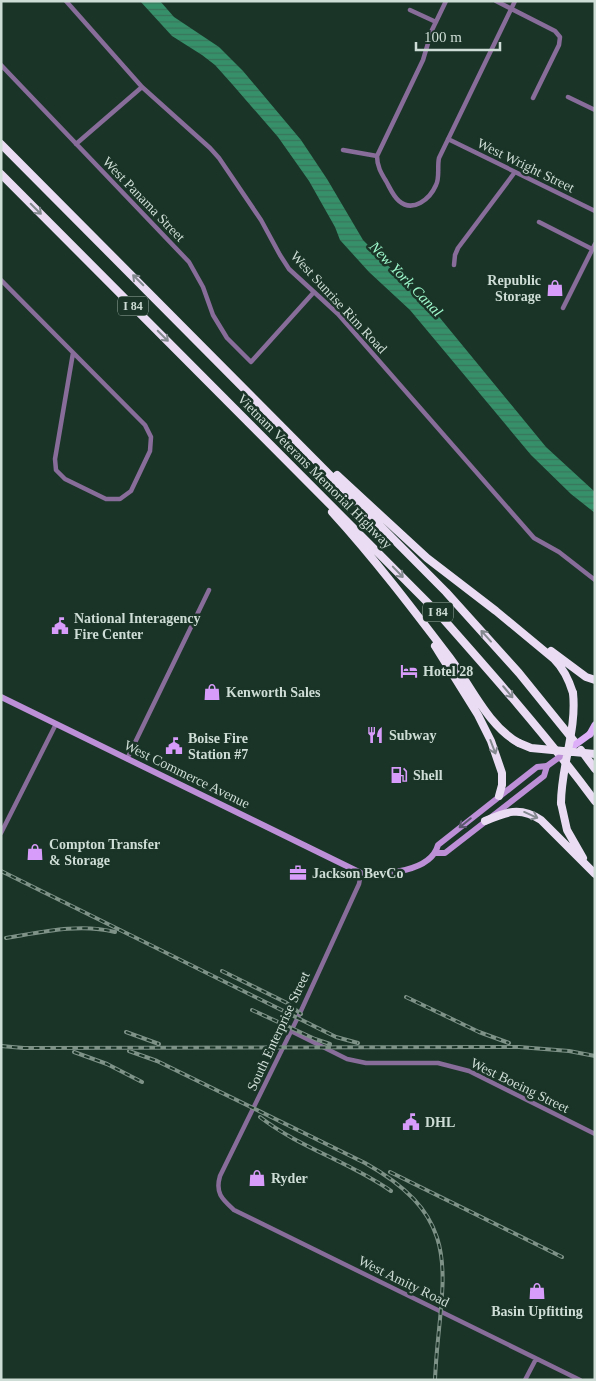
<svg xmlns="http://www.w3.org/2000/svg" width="596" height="1381" viewBox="0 0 596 1381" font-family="'Times New Roman',serif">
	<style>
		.water { fill: url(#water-rules) }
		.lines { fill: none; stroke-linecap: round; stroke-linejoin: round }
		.street { stroke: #886c99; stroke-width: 4.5 }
		.secondary { stroke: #bc8fd6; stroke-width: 6 }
		.primary { stroke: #deaff9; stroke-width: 7 }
		.highway { stroke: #eaddf3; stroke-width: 8 }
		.rail-casing { stroke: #7e9288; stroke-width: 4 }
		.rail { stroke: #1a3428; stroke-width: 2; stroke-dasharray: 5.5; stroke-linecap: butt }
		.secondary-bridge { stroke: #bc8fd6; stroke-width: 6 }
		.primary-bridge { stroke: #deaff9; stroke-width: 7 }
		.highway-bridge { stroke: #eaddf3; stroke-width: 8 }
		.oneway { stroke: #82888e }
		.oneway2 { stroke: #5b586e }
		.labels { text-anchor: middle; stroke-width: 5; stroke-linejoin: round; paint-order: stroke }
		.shield { fill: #1a3428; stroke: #98aaa1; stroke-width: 1 }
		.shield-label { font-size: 12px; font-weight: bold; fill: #ceddd5 }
		.street-label { font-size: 14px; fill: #ceddd5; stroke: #1a3428 }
		.poi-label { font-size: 14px; font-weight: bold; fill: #ceddd5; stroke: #1a3428; text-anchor: start }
		.water-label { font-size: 15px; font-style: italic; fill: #9ffacd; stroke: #1a3428 }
	</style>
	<defs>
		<pattern id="water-rules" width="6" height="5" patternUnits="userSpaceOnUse" patternTransform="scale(1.25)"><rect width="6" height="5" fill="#369069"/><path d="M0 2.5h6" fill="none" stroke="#39755b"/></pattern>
	</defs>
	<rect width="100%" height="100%" fill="#1a3428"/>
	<path class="water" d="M140 1H160L174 17 219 47 243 71 301 140 327 179 363 240 440 318 546 447 595 492V513L571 494 531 455 410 310 369 272 340 240 335 227 309 181 278 137 232 84 215 65 202 55 172 36Z"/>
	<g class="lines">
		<path class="street" d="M66 1 142 87 210 148 219 158 261 220 280 255 289 269 338 314 534 538 559 552 595 580
			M446 1 432 30 423 60 377 156C377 166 381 173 386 181 390 188 393 196 399 201 413 213 430 199 436 185 440 177 437 167 439 158L515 1
			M496 1 555 31 560 37 559 45 533 98
			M410 10 436 22
			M1 65 189 262 203 287 213 315 227 338 251 362 314 292
			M568 97 595 110
			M448 139 595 211
			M76 144 142 87
			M343 150 377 156
			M539 222 592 249
			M454 265 455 255 458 248 515 172
			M1 280 145 425 151 437 150 451 131 491 120 499H106L65 479 56 470 55 459 73 353
			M563 308 595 244
			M127 759 209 590
			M1 833 56 724
			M361 873 359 884 300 1013 220 1176C215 1193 222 1199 234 1210L580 1380
			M291 1031 347 1059 366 1063H438L469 1071 595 1134
			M525 1380 536 1359"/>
		<path class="secondary" d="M1 697 361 873C384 875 431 872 438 845L537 767 547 766 544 776 445 853H436"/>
		<path class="primary" d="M590 734 595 725"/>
		<path class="highway" d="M1 144 446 592 519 673 574 741
			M1 174 438 613C492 674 546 735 595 801
			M337 475 427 558 496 611 554 659C564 669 569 680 573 693
			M332 512C374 558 412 608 450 658 471 686 488 726 519 743
			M435 646 478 715 491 741 502 773V785L499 796
			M551 651 586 677 595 680
			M581 750 595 769
			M561 803 567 830 583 858
			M485 821C506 812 520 806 541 820L595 874"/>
		<g class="rail-casing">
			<path id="rail" d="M1 871 336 1037 358 1043
				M6 938C42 932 79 923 115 932
				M222 971 287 1003 301 1014
				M406 997 479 1032 509 1043
				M252 1010 315 1039 330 1044
				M126 1032 159 1044
				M1 1046 24 1048 519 1047 569 1051 595 1056
				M129 1051 157 1061 365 1163C471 1222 439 1281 435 1380
				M74 1052 107 1064 142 1082
				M260 1117C300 1148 350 1162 391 1191
				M390 1172 562 1257"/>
		</g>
		<use href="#rail" class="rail"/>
		<path class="secondary-bridge" d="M547 766 568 751"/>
		<path class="primary-bridge" d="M568 750 590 734"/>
		<path class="highway-bridge" d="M519 743 531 748 595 754
			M561 803C561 766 577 730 573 693"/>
	</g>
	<defs><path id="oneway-shaft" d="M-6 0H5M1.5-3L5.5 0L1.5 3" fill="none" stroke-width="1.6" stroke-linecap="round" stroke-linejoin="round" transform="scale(1.25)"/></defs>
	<g class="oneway">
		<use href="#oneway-shaft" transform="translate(36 209) rotate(45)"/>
		<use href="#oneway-shaft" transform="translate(138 280) rotate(-135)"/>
		<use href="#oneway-shaft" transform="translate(163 336) rotate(45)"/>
		<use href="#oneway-shaft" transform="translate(398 572) rotate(46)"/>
		<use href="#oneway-shaft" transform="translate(486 636) rotate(-132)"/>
		<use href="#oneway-shaft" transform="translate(508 692) rotate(50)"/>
		<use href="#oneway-shaft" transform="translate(493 747) rotate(69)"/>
		<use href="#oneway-shaft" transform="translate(531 815) rotate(24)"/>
	</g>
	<use class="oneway2" href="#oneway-shaft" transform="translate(465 823) rotate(141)"/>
	<defs>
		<g id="shop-bare" transform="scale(1.35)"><path d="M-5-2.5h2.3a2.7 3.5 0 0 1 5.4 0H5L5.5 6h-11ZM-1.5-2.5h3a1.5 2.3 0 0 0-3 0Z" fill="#d79bf9" stroke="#1a3428" stroke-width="2.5" paint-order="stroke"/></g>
		<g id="civic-bare" transform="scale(1.35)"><path d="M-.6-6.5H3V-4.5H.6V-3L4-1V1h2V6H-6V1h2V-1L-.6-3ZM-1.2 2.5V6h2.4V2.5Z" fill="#d79bf9" stroke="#1a3428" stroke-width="2.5" paint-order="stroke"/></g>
		<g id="hotel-bare" transform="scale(1.35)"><path d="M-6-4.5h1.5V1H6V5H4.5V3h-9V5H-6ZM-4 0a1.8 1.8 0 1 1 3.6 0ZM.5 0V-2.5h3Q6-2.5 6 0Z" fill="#d79bf9" stroke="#1a3428" stroke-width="2.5" paint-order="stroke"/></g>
		<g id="restaurant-bare" transform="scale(1.35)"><path d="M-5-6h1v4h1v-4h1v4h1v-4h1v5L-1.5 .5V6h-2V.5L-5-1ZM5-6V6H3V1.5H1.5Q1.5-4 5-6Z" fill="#d79bf9" stroke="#1a3428" stroke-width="2.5" paint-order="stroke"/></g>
		<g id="fuel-bare" transform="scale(1.35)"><path d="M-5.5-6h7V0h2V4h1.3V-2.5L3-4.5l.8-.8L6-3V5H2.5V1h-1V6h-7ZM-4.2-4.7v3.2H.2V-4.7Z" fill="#d79bf9" stroke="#1a3428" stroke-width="2.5" paint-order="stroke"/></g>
		<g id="office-bare" transform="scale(1.35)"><path d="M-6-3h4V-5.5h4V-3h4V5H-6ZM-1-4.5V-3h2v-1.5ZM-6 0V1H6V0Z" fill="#d79bf9" stroke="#1a3428" stroke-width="2.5" paint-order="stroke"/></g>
	</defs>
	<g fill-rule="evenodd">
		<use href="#shop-bare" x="555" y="288"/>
		<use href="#civic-bare" x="60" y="626"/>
		<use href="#hotel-bare" x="409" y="671"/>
		<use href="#shop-bare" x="212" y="692"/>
		<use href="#restaurant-bare" x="375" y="735"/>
		<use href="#civic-bare" x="174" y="746"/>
		<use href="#fuel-bare" x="399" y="775"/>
		<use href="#shop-bare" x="35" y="852"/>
		<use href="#office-bare" x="298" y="873"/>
		<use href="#civic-bare" x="411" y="1122"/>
		<use href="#shop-bare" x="257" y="1178"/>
		<use href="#shop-bare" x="537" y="1291"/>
	</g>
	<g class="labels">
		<g class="shield">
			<rect x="118" y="296.5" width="30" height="19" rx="4"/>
			<rect x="423" y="602.5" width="30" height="19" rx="4"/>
		</g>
		<g class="shield-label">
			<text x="133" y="310">I 84</text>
			<text x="438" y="616">I 84</text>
		</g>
		<g class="street-label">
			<text transform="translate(526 165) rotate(26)" y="5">West Wright Street</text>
			<text transform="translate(144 199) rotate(46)" y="5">West Panama Street</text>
			<text transform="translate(339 302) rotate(47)" y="5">West Sunrise Rim Road</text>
			<text transform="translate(315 471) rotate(45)" y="5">Vietnam Veterans Memorial Highway</text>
			<text transform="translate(187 774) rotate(26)" y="5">West Commerce Avenue</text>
			<text transform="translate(278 1031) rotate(-65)" y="5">South Enterprise Street</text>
			<text transform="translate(520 1085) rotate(26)" y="5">West Boeing Street</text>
			<text transform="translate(404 1281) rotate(26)" y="5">West Amity Road</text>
		</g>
		<g class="poi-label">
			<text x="541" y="285" text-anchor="end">Republic<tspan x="541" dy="16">Storage</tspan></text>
			<text x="74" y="623">National Interagency<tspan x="74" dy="16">Fire Center</tspan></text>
			<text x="423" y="676">Hotel 28</text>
			<text x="226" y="697">Kenworth Sales</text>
			<text x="389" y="740">Subway</text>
			<text x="188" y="743">Boise Fire<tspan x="188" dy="16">Station #7</tspan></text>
			<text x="413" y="780">Shell</text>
			<text x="49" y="849">Compton Transfer<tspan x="49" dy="16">&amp; Storage</tspan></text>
			<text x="312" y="878">Jackson BevCo</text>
			<text x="425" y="1127">DHL</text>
			<text x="271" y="1183">Ryder</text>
			<text x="537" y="1316" text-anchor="middle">Basin Upfitting</text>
		</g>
		<g class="water-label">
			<text transform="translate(406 279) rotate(46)" y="5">New York Canal</text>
		</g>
	</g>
	<rect width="596" height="1381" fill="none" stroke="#ceddd5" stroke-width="5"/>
	<path d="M416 42v8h84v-8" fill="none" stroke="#ceddd5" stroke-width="2.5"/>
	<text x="424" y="42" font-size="15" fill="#ceddd5" stroke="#1a3428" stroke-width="4" paint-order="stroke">100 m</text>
</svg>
